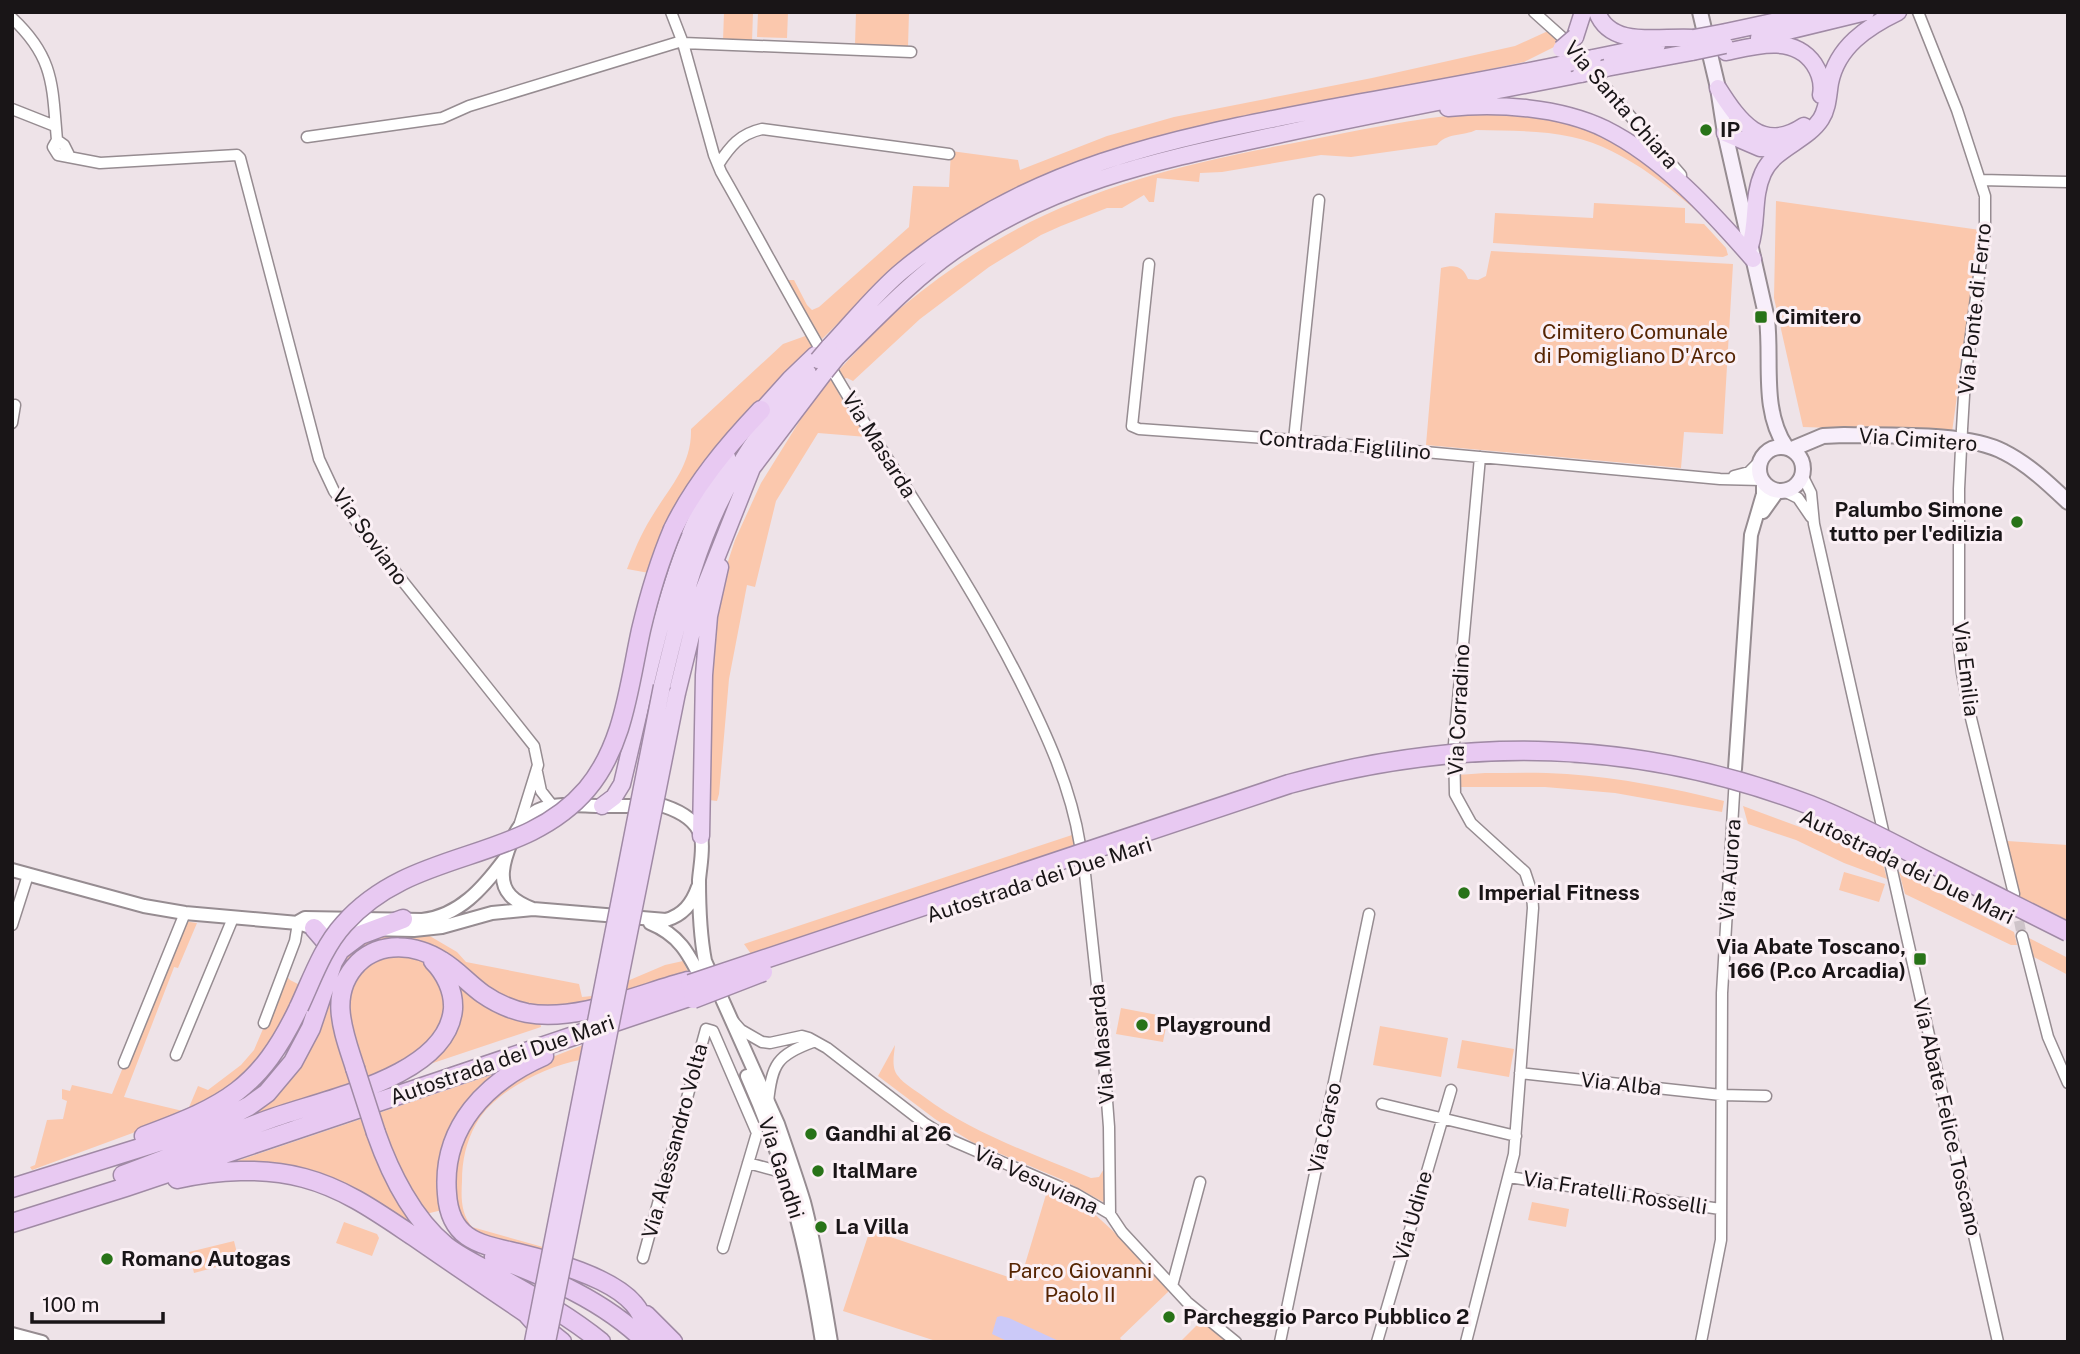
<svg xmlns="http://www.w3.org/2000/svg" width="2080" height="1354" viewBox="0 0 2080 1354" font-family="'Public Sans',sans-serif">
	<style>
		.green { fill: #fbc8ad }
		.water { fill: #cbc9f8 }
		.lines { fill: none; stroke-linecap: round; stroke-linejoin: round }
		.minor-tunnel { stroke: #cec4c9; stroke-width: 10; stroke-dasharray: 10 5; stroke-linecap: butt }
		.minor-casing { stroke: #968c91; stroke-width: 13 }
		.tertiary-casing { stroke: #968c91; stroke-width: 16 }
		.secondary-casing { stroke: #968c91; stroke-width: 18 }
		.trunk-casing { stroke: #a08aa5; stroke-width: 19 }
		.motorway-casing { stroke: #a08aa5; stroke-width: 21 }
		.minor { stroke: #fff; stroke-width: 10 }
		.tertiary { stroke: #fff; stroke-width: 12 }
		.secondary { stroke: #f8effb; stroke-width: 14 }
		.trunk { stroke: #ecd4f4; stroke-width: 16 }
		.motorway { stroke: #e8c9f2; stroke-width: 18 }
		.trunk-bridge-casing { stroke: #a08aa5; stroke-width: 19; stroke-linecap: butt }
		.motorway-bridge-casing { stroke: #a08aa5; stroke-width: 21; stroke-linecap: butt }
		.trunk-bridge { stroke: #ecd4f4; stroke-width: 16 }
		.motorway-bridge { stroke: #e8c9f2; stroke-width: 18 }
		.poi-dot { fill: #287318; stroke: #fbf0f5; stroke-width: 2.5 }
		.labels { text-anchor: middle; stroke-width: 6; stroke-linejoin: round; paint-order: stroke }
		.street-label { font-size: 21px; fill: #191517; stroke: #fbf0f5 }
		.poi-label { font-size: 21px; font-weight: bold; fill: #191517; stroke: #fbf0f5; text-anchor: start }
		.park-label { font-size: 21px; fill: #552402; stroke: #fbf0f5 }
	</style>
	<rect width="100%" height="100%" fill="#eee3e8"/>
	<path class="green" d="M724 12H753L752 42 723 41Z
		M758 12H788L787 38 757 37Z
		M856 12H909L908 47 855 45Z
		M1548 31 1560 44 1524 62 1210 128 1132 148 882 280 822 339 785 280H794L807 305 812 310 819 307 909 227 913 186 949 187 951 151 1018 160 1020 170 1107 136 1174 117 1372 78 1515 46Z
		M1477 113H1502L1562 120 1605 134 1658 172 1720 232C1681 196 1626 148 1572 137 1541 130 1508 131 1476 130 1464 136 1445 133 1437 145L1351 157 1321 155 1222 172 1200 173 1199 182 1157 178 1154 202H1149L1144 195 1122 208H1107L1061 226 1041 235 989 267 920 319 853 381 847 378 843 379 839 370C860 348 880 325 903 306 1026 204 1140 172 1294 143 1355 131 1414 118 1477 113Z
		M1776 201 1980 230 1952 432 1803 427 1774 298Z
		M1594 203 1685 208V223L1704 224 1726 248 1728 255 1723 257 1493 243 1495 213 1593 218Z
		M1491 251 1733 264 1723 434 1684 432 1681 468 1426 445 1441 268C1455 264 1463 266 1468 279L1478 280 1486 276Z
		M808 335 815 348 783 378 649 573 627 569C634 551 641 534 651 518 668 489 692 466 691 429L783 344Z
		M831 378 840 396 867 437 818 433 776 501 755 587 747 585 729 679 719 794 717 801 709 800V666L722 580 735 540 761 483 807 409Z
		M1485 773C1512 773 1540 772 1567 774 1620 778 1673 788 1724 801L1722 812 1615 793 1545 787H1459L1458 775Z
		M1743 806 1827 837 1883 864 1887 879 1844 863 1796 840 1748 824Z
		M1072 835 1074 847 751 954 744 944Z
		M2007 841 2068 845V923L2019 898Z
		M1844 872 1885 884 1879 902 1839 890Z
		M1899 872 2014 932 2017 945H2011L1905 894Z
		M183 921 197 923 178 968 174 967 173 970 124 1097 187 1112 198 1086 208 1090 241 1065 254 1050 286 975 290 980 300 985 285 1027 247 1078 187 1113 32 1170 30 1167 35 1165 47 1120 63 1119 67 1101 62 1099V1089L70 1091 72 1085 112 1094Z
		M428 935 457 952 466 962 579 984 582 997 592 996 665 965 683 961 690 976C640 992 584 1019 530 1011 519 1010 506 1006 495 1000 449 973 414 909 354 962 319 992 339 1040 350 1076L363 1071C357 1052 346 1031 344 1010 343 996 348 982 358 971 405 920 482 993 435 1042 392 1086 308 1104 251 1123L248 1116C272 1097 293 1075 307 1047 323 1017 327 957 358 941 377 932 406 937 428 935Z
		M2029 938 2068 958V975L2032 956Z
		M451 981 540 1022 541 1027 427 1065 426 1062 433 1057Z
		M1121 1008 1168 1017 1163 1042 1116 1034Z
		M1380 1026 1448 1038 1441 1077 1373 1065Z
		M1462 1040 1514 1049 1509 1077 1457 1068Z
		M583 1045 580 1060C546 1066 493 1092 476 1124 466 1142 462 1161 462 1181 461 1199 461 1213 472 1227L543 1247 542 1251 477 1239 454 1214 448 1182 470 1114 537 1063Z
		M895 1045C894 1055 891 1068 898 1076 904 1084 915 1090 923 1096 973 1134 1034 1154 1091 1178L1099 1177 1105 1167V1203L1063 1180 972 1142 935 1119 878 1076Z
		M500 1072 471 1102 442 1210 398 1221 384 1211 228 1164Z
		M1048 1188 1089 1209 1113 1231 1169 1291 1120 1338 1123 1342H939L843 1311 870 1230 1020 1281Z
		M1532 1202 1569 1209 1566 1227 1528 1220Z
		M344 1222 377 1234 379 1238 372 1256 336 1243Z
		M234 1241 239 1261 194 1273 189 1252Z
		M1201 1321 1228 1342H1180Z"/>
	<path class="water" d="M1001 1316 1009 1318 1061 1342H1009L992 1334 997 1317Z"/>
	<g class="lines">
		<path class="minor-tunnel" d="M2016 906 2022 936"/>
		<g class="minor-casing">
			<path id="minor" d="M671 12 683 43 714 155 721 172C765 249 806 328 852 403 910 495 971 584 1020 681 1046 733 1071 787 1080 845
				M1534 12 1563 38 1681 175
				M1918 12 1957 110 1985 196V231L1965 379 1962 429 1959 489V646L1962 673 1969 710 2014 894
				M12 18C55 58 52 86 57 140L53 147 58 155 100 163 237 155 240 158 319 459 334 491 366 535 534 746 538 765 520 823
				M683 43 911 52
				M12 109 55 126
				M307 137 442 118 469 106 682 41
				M57 140 64 145 70 157
				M718 165C730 146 740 134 762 129L949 154
				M1981 180 2068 182
				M1149 264 1132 426 1139 429 1294 440 1720 479 1762 480
				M12 423 15 405
				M1294 440 1319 200
				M1802 475 1811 493 1814 524 1998 1342
				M1734 476 1749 472 1760 461
				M1784 491 1798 498 1811 517
				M537 772 541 791 552 805
				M1085 874 1101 1022 1109 1127 1110 1214
				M12 925 28 875
				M2022 936 2048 1037 2068 1083
				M733 1021 741 1030 762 1042 770 1043 802 1036 809 1038 827 1048 924 1123 953 1141 1076 1194 1110 1214 1122 1232 1187 1302 1236 1342
				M264 1023 295 941 298 923
				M176 1055 233 918
				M124 1063 185 913
				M1520 1073 1721 1095 1766 1096
				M768 1102C772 1064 777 1055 813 1042
				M1382 1104 1516 1136
				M748 1163 785 1173
				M1509 1177 1720 1209
				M643 1258 706 1029 713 1031 757 1133 723 1248
				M1172 1286 1200 1182
				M1280 1342 1369 914
				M1377 1342 1451 1090
				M1466 1342 1514 1154 1533 908 1532 893 1525 872 1471 823 1455 794 1454 744 1480 457
				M1701 1342 1721 1240 1722 993 1735 777"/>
		</g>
		<g class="tertiary-casing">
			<path id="tertiary" d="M1763 512 1778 491
				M1735 769 1751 535 1763 494V482
				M12 870 144 906 185 913 298 923 314 928 414 930 442 927 492 913 533 909 666 920C683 915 692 904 698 887
				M533 909C515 902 501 893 503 871 504 859 508 850 512 840 531 798 560 805 599 806 621 806 643 806 664 806 679 811 696 819 701 836 704 848 700 867 699 880 699 907 700 935 705 961L778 1124C787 1150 796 1176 804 1202 816 1248 823 1295 831 1342
				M298 922 305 918 422 920C459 916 483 888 504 860
				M650 923C682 936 690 957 705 986
				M747 1076C786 1164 807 1246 822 1342
				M12 1334 42 1342"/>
		</g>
		<g class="secondary-casing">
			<path id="secondary" d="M1700 12 1718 88 1725 133 1767 319C1772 361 1761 410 1786 447
				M1759 469a22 22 0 1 1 44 0a22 22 0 1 1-44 0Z
				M1792 449 1823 436 1844 435C1887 436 1967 432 2004 452 2028 464 2049 484 2068 502"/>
		</g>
		<g class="trunk-casing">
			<path id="trunk" d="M1597 12C1611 50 1663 35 1694 38
				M1726 32 1819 12
				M1575 37 1583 12
				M1759 38 1866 12
				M1726 52C1754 46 1794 34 1814 64 1820 73 1823 84 1821 95
				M1593 58 1657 45
				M1606 68 1692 52
				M1718 88C1739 121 1762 154 1804 126
				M1448 108C1498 103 1560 107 1605 129 1663 158 1711 211 1753 259
				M1725 133 1760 148 1785 149
				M1750 246C1758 222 1752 197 1763 173 1774 148 1807 141 1821 119 1828 108 1828 95 1830 83 1837 47 1867 27 1898 12
				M829 347C853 322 876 292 903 270 1029 166 1168 139 1324 109 1406 94 1488 80 1569 63
				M837 357C875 320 911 281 954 251 1057 179 1167 159 1286 133 1384 112 1483 93 1581 74
				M754 419 790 379 815 355
				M662 686C680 611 698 534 738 468 757 434 784 403 808 373
				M677 693 700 599 752 468 825 372
				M602 806 614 797 622 784C649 672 669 558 727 457
				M701 836 704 675 709 616 720 567"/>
		</g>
		<g class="motorway-casing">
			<path id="motorway" d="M673 529C695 484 726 447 761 410
				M314 928 327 943 332 957
				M544 1056C487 1081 441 1127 447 1194 448 1210 453 1226 467 1236 481 1246 501 1249 518 1253 551 1261 611 1277 634 1304 643 1314 648 1330 654 1342
				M355 1068C344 1033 327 994 358 963 381 941 416 944 442 961 457 970 469 984 483 994 496 1003 512 1010 527 1013 578 1022 639 994 688 981
				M376 1133C390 1173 413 1219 446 1246 460 1257 477 1265 492 1273 529 1294 568 1315 601 1342
				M144 1136C225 1106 260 1089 299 1007
				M123 1175C171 1157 218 1138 267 1120 320 1100 447 1078 453 1009 454 991 445 973 433 961
				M177 1179C217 1170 264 1167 304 1178 346 1189 380 1214 416 1238 452 1263 489 1288 526 1313L544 1333
				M12 1188 213 1125 249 1106 267 1093 293 1062 311 1028 333 962 340 950 360 935 403 919
				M12 1223 126 1187 692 996
				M494 1257C549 1278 603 1300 646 1342
				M646 1315 673 1342
				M537 1322 562 1342"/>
		</g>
		<use href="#minor" class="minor"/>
		<use href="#tertiary" class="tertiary"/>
		<use href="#secondary" class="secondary"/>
		<use href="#trunk" class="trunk"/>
		<use href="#motorway" class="motorway"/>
		<g class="trunk-bridge-casing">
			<path id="trunk-bridge" d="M1694 38 1726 32
				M1561 49 1575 37
				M1692 52 1725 45
				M1569 63 1593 58
				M1581 74 1606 68
				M818 360 829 347
				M825 372 837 357
				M533 1342 662 686
				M547 1342 677 693"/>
		</g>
		<g class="motorway-bridge-casing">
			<path id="motorway-bridge" d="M690 984 1289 784C1467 735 1637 739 1810 805 1848 820 1885 839 1921 858 1970 883 2019 907 2068 932
				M693 999 763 972
				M299 1007C312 979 323 947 344 924 413 846 522 865 587 789 624 745 629 685 641 630 649 596 659 562 673 529
				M355 1068 376 1133"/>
		</g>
		<use href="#trunk-bridge" class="trunk-bridge"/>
		<use href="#motorway-bridge" class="motorway-bridge"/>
	</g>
	<g class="poi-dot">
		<circle cx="1706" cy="130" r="7"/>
		<rect x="1754" y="310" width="14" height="14" rx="3.5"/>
		<circle cx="2017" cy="522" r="7"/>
		<circle cx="1464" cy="893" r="7"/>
		<rect x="1913" y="952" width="14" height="14" rx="3.5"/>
		<circle cx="1142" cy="1025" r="7"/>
		<circle cx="811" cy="1134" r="7"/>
		<circle cx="818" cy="1171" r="7"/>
		<circle cx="821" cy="1227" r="7"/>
		<circle cx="107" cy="1259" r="7"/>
		<circle cx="1169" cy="1317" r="7"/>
	</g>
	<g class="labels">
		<g class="street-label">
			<text transform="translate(1621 105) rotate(49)" y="7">Via Santa Chiara</text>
			<text transform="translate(1975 309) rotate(-84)" y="7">Via Ponte di Ferro</text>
			<text transform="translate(1918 440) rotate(4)" y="7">Via Cimitero</text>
			<text transform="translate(879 445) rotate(58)" y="7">Via Masarda</text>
			<text transform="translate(1345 445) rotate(5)" y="7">Contrada Figlilino</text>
			<text transform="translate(370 537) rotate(54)" y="7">Via Soviano</text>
			<text transform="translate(1966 669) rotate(83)" y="7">Via Emilia</text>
			<text transform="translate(1459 710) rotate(-87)" y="7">Via Corradino</text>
			<text transform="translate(1907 867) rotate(26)" y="7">Autostrada dei Due Mari</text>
			<text transform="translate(1730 870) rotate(-86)" y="7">Via Aurora</text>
			<text transform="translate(1039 880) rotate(-18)" y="7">Autostrada dei Due Mari</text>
			<text transform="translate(1102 1044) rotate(-95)" y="7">Via Masarda</text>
			<text transform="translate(502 1060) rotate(-19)" y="7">Autostrada dei Due Mari</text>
			<text transform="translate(1621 1084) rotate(6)" y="7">Via Alba</text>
			<text transform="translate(1947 1117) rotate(77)" y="7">Via Abate Felice Toscano</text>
			<text transform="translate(1325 1128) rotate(-78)" y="7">Via Carso</text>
			<text transform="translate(675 1141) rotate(-75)" y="7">Via Alessandro Volta</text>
			<text transform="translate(781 1168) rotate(72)" y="7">Via Gandhi</text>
			<text transform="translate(1036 1180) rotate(25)" y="7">Via Vesuviana</text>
			<text transform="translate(1615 1193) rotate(9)" y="7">Via Fratelli Rosselli</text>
			<text transform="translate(1413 1216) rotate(-74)" y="7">Via Udine</text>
		</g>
		<g class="poi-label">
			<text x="1720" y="137">IP</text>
			<text x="1775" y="324">Cimitero</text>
			<text x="2003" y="517" text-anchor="end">Palumbo Simone<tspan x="2003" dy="24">tutto per l'edilizia</tspan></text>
			<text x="1478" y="900">Imperial Fitness</text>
			<text x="1906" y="954" text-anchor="end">Via Abate Toscano,<tspan x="1906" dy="24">166 (P.co Arcadia)</tspan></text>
			<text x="1156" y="1032">Playground</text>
			<text x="825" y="1141">Gandhi al 26</text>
			<text x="832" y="1178">ItalMare</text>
			<text x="835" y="1234">La Villa</text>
			<text x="121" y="1266">Romano Autogas</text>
			<text x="1183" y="1324">Parcheggio Parco Pubblico 2</text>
		</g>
		<g class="park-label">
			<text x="1635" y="339">Cimitero Comunale<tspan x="1635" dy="24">di Pomigliano D'Arco</tspan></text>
			<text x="1080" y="1278">Parco Giovanni<tspan x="1080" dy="24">Paolo II</tspan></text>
		</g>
	</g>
	<rect width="2080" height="1354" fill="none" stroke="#191517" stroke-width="28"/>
	<path d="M32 1312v10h131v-10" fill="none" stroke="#191517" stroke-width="3.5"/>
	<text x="42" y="1312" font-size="21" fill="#191517" stroke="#fbf0f5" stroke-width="5" paint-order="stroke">100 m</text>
</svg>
